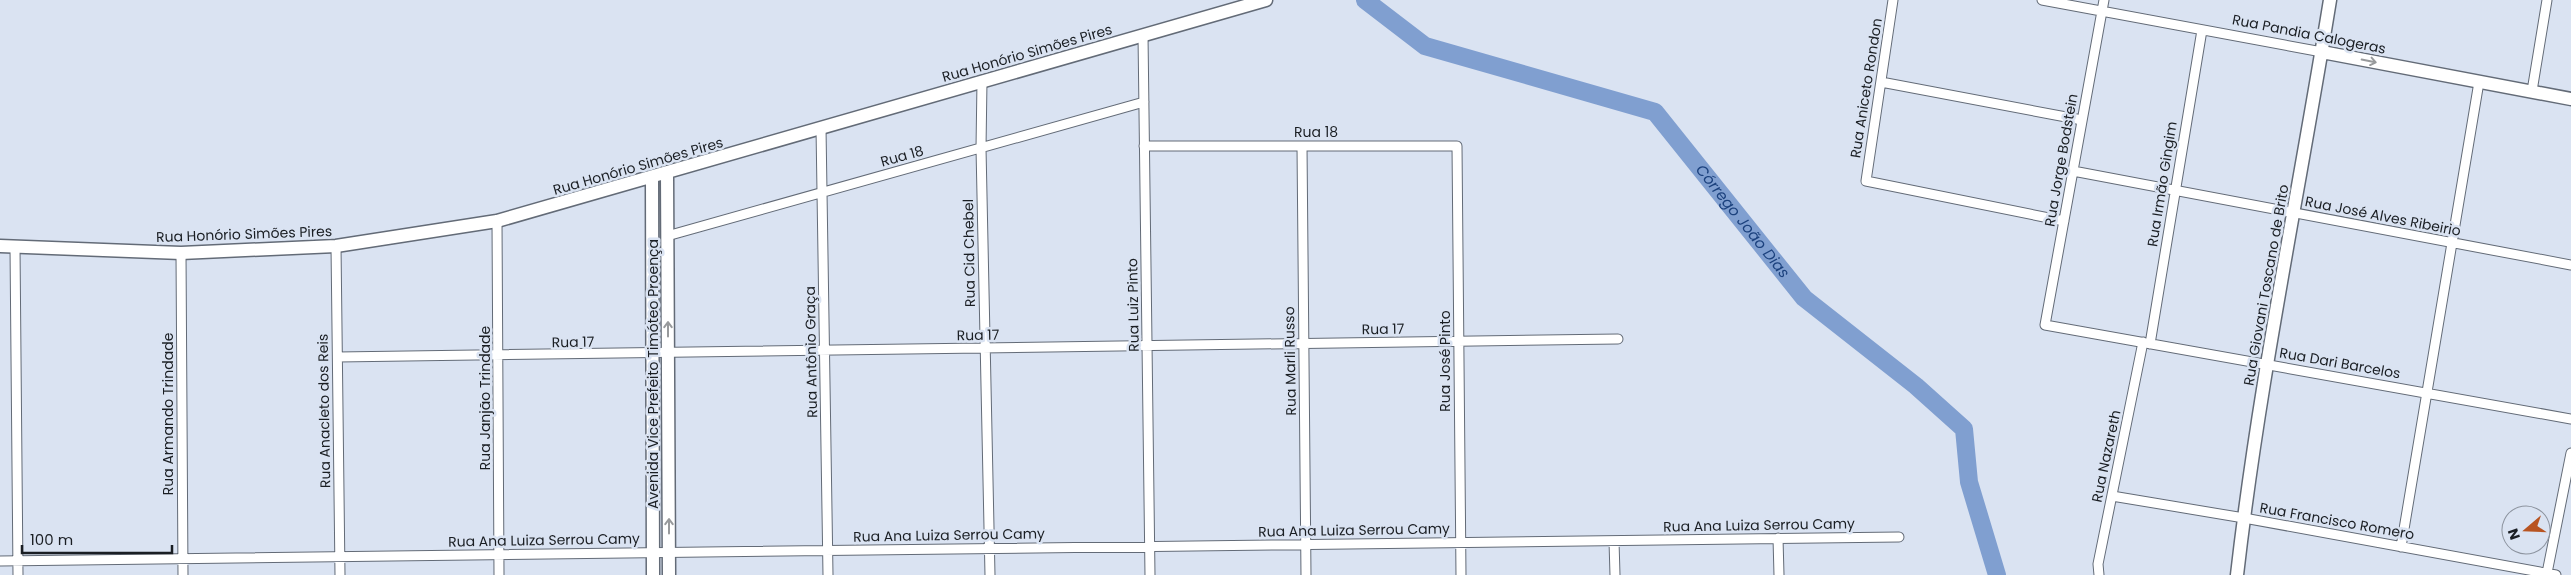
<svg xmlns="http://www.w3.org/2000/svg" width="2571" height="575" viewBox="0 0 2571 575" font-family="Poppins,sans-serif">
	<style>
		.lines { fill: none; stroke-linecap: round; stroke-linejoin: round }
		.river { stroke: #809fd0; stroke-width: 18 }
		.street-casing { stroke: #636b77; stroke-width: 11 }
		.secondary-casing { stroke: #636b77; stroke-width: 15 }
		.street { stroke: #fff; stroke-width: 9 }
		.secondary { stroke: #fff; stroke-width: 12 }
		.oneway { stroke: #989a9c }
		.labels { text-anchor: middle; stroke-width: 5; stroke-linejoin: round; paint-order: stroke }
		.street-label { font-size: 14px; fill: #1a1e23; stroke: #dae3f2 }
		.water-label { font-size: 15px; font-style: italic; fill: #1c427e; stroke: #dae3f2 }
	</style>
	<rect width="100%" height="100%" fill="#dae3f2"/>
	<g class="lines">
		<path class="river" id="s1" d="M1365 0 1425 46 1655 112 1804 298 1916 386 1964 429 1969 482 1997 575"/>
		<g class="street-casing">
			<path id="street" d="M1893 0 1866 181 2064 221
				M2042 0 2322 52
				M2104 0 2045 325 2571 419
				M1143 35 1150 575
				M982 81 981 148 990 575
				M1881 82 2082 120
				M2532 91 2547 0
				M821 128 828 575
				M1144 146H1457L1461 575
				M1302 146 1306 575
				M2073 171 2571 265
				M497 221 499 575
				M667 236 1144 102
				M336 246 340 575
				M15 247 18 575
				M181 253 183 575
				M2150 344 2202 30
				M338 357 1618 339
				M2112 496 2244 518 2556 575
				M1778 538 1779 575
				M1614 541 1615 575
				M2401 547 2479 82
				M0 561 1899 537
				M2547 573 2571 453
				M2099 575 2098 564 2143 342"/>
		</g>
		<g class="secondary-casing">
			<path id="secondary" d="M2322 52 2571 99
				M667 173 669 575
				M652 177 653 575
				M0 246 181 253 336 246 497 221 1266 0
				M2237 575C2259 382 2299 192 2330 0"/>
		</g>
		<use href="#street" class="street"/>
		<use href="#secondary" class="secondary"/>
	</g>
	<defs><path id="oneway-shaft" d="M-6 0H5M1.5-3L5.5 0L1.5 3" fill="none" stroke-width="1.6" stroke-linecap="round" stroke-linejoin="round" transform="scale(1.25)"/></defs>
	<g class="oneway">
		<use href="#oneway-shaft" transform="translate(2369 61) rotate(11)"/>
		<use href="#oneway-shaft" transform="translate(668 329) rotate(-90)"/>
		<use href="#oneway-shaft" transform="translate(669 526) rotate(-90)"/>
	</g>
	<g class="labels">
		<g class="street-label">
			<text transform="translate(2309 34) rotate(11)" y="5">Rua Pandia Calogeras</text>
			<text transform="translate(1027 53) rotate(-16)" y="5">Rua Honório Simões Pires</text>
			<text transform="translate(1866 88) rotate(-81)" y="5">Rua Aniceto Rondon</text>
			<text x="1316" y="137">Rua 18</text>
			<text transform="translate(902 156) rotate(-16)" y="5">Rua 18</text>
			<text transform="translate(2061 160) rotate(-80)" y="5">Rua Jorge Bodstein</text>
			<text transform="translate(638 166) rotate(-16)" y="5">Rua Honório Simões Pires</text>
			<text transform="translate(2162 184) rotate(-81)" y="5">Rua Irmão Gingim</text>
			<text transform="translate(2383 216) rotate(11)" y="5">Rua José Alves Ribeirio</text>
			<text transform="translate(244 234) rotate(-2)" y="5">Rua Honório Simões Pires</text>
			<text transform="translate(969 253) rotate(-91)" y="5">Rua Cid Chebel</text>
			<text transform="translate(2266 285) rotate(-80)" y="5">Rua Giovani Toscano de Brito</text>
			<text transform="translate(1133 305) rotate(-91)" y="5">Rua Luiz Pinto</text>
			<text transform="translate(1383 329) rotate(-1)" y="5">Rua 17</text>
			<text transform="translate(978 335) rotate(-1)" y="5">Rua 17</text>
			<text transform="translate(573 342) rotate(-1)" y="5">Rua 17</text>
			<text transform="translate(811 352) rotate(-91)" y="5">Rua Antônio Graça</text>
			<text transform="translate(1290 361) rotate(-91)" y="5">Rua Marli Russo</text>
			<text transform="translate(1445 361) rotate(-90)" y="5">Rua José Pinto</text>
			<text transform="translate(2340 363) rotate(10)" y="5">Rua Dari Barcelos</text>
			<text transform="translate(653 374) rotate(-90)" y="5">Avenida Vice Prefeito Timóteo Proença</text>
			<text transform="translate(485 398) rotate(-90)" y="5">Rua Janjão Trindade</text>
			<text transform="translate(324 411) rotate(-91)" y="5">Rua Anacleto dos Reis</text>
			<text transform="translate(168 414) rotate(-90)" y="5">Rua Armando Trindade</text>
			<text transform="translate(2106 456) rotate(-78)" y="5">Rua Nazareth</text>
			<text transform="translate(2337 521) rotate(10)" y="5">Rua Francisco Romero</text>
			<text transform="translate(1759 525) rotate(-1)" y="5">Rua Ana Luiza Serrou Camy</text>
			<text transform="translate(1354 530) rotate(-1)" y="5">Rua Ana Luiza Serrou Camy</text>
			<text transform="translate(949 535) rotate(-1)" y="5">Rua Ana Luiza Serrou Camy</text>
			<text transform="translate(544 540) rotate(-1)" y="5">Rua Ana Luiza Serrou Camy</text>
		</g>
		<g class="water-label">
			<text dy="5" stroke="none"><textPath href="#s1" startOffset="455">Córrego João Dias</textPath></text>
		</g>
	</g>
	<g transform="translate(2526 530) rotate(251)"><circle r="24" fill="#dae3f2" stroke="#8d949f"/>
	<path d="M0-4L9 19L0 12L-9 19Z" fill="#b85421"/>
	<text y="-8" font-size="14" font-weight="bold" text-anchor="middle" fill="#1a1e23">N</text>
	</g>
	<path d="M22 545v8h150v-8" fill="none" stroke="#1a1e23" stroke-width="2.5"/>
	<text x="30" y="545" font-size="15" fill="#1a1e23" stroke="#dae3f2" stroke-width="4" paint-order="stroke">100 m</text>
</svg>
